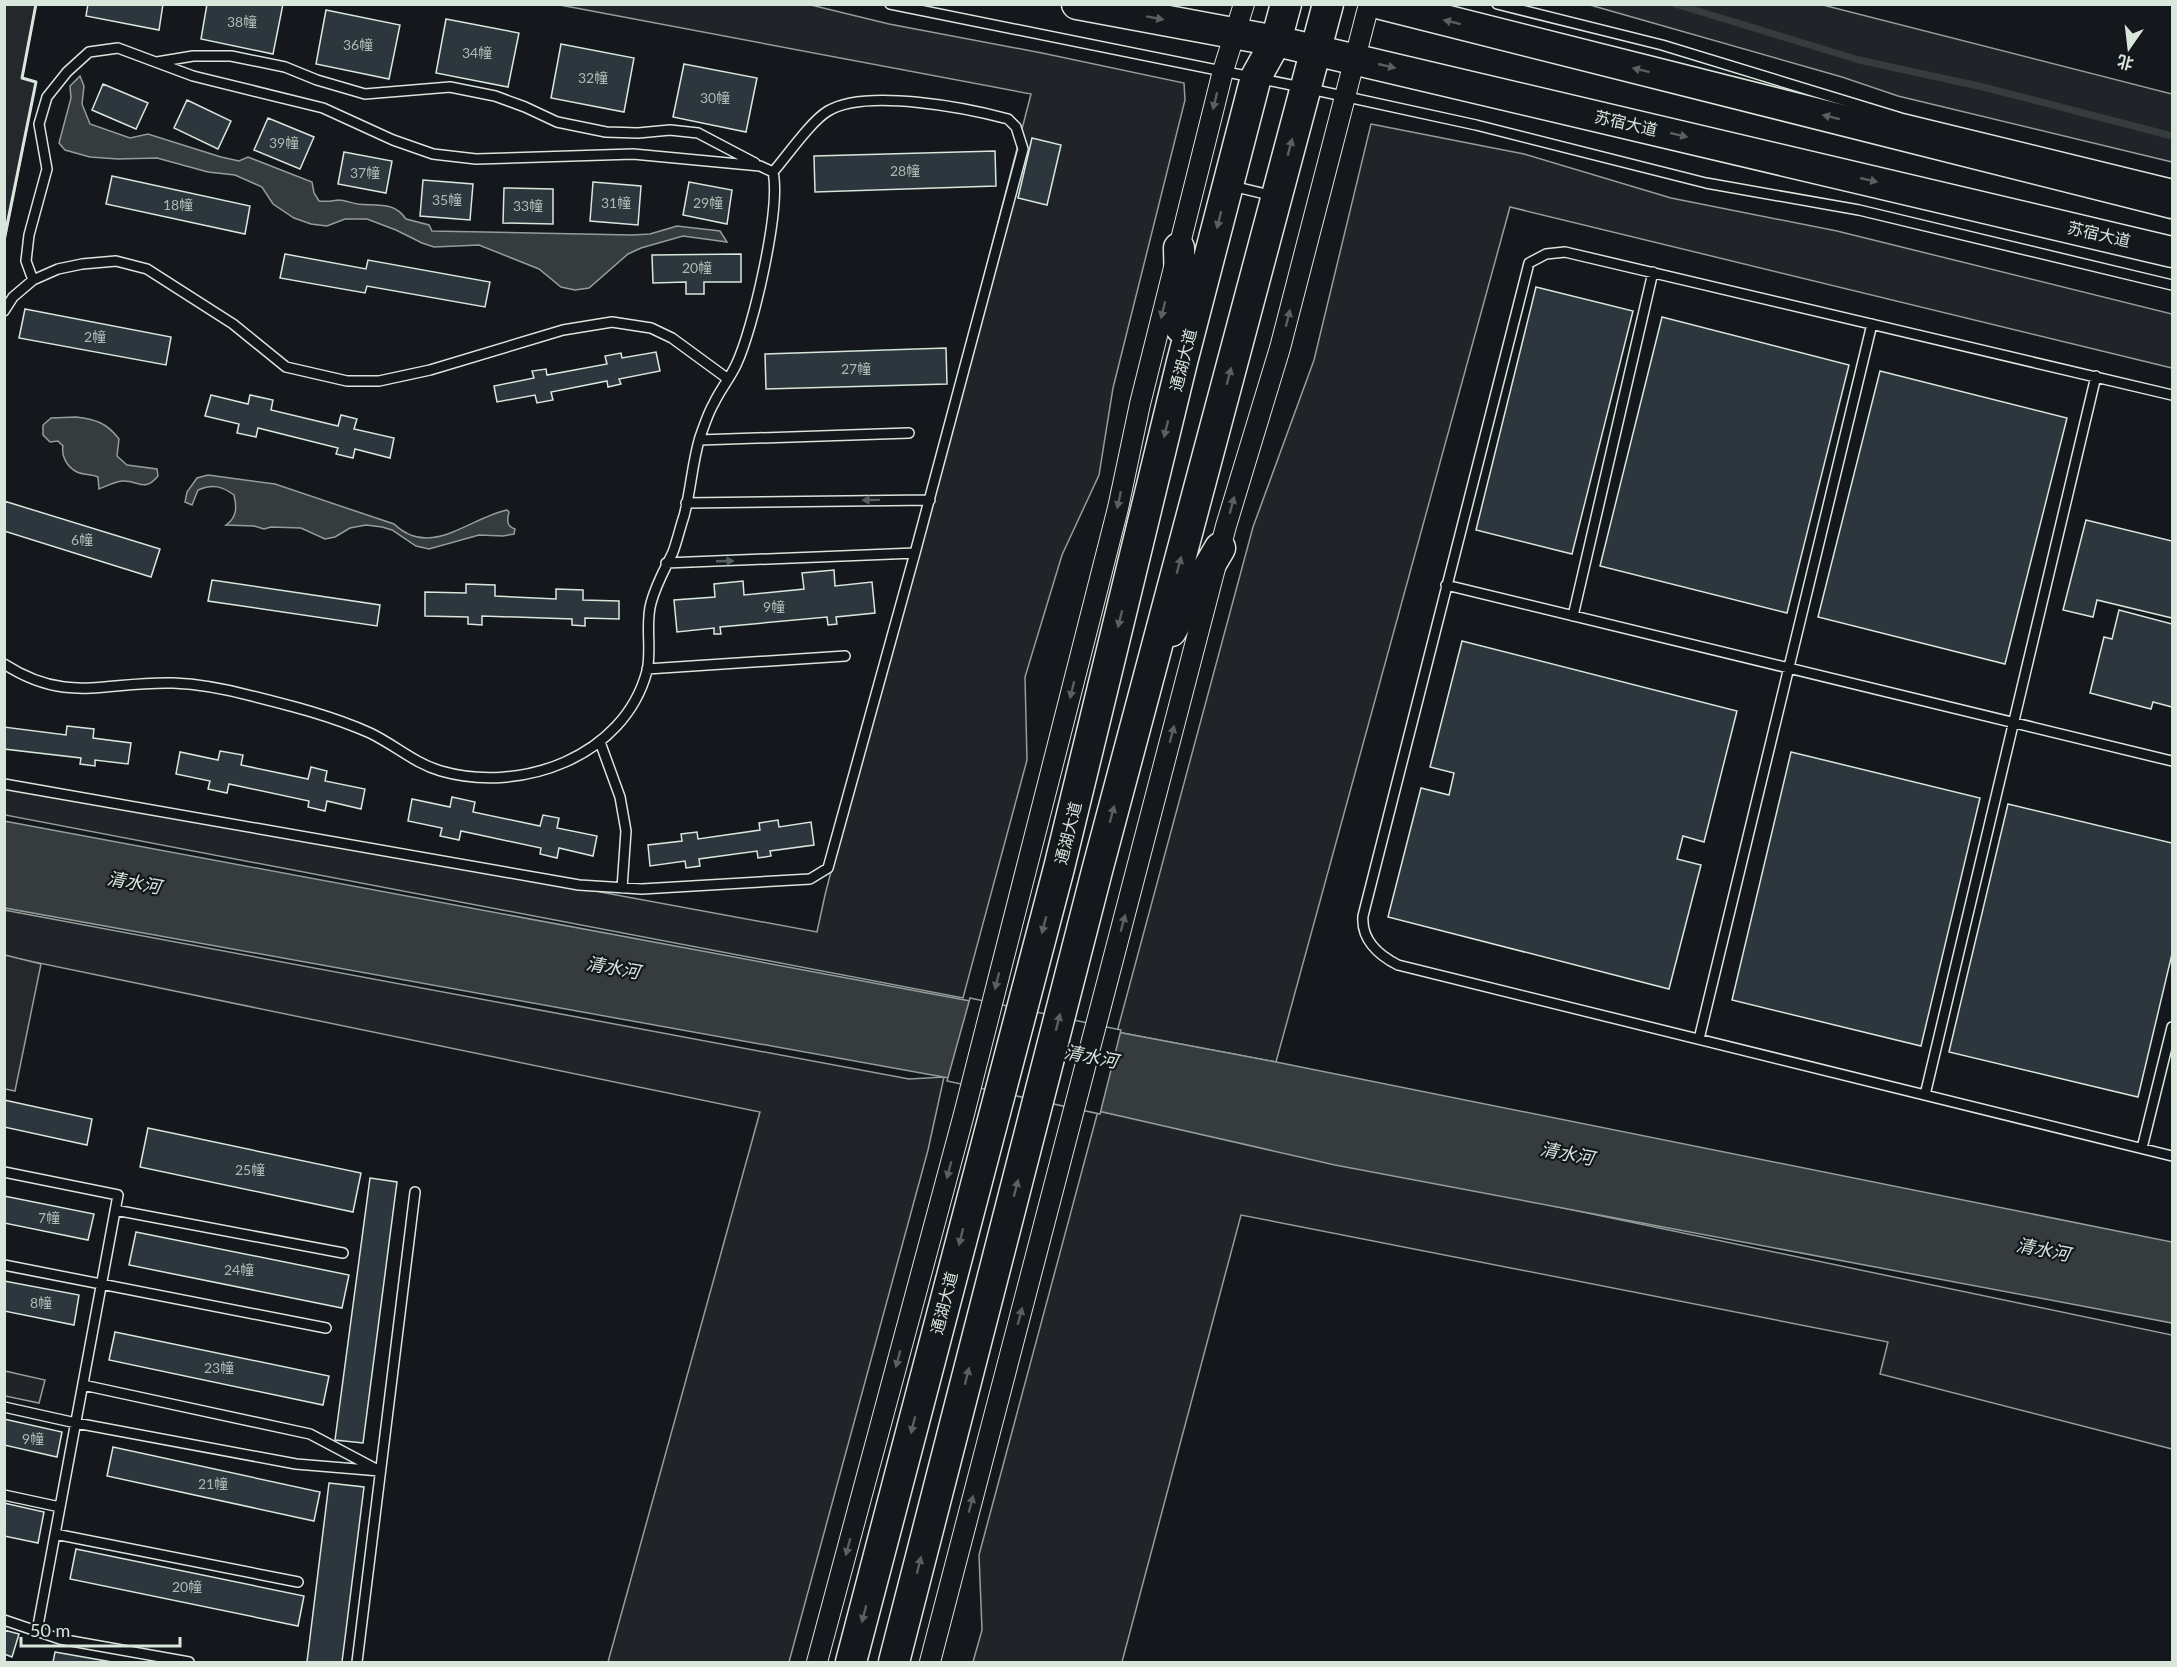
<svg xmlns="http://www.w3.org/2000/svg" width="2177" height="1667" viewBox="0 0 2177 1667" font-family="Lato,'Noto Sans SC',sans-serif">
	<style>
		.green { fill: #202428; stroke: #939e99; stroke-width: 1.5 }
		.parking { fill: #24282b; stroke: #939e99; stroke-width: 1.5 }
		.water { fill: #363b3e; stroke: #939e99; stroke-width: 1.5 }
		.pier { fill: #14181c; stroke: #939e99; stroke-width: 1.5 }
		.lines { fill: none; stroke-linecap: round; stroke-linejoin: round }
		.stream { stroke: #363b3e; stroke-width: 7 }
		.building { fill: #2c363c; stroke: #d8e6dc; stroke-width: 1.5 }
		.lane-casing { stroke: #d8e6dc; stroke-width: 12 }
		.street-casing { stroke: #d8e6dc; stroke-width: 22 }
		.primary-casing { stroke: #d8e6dc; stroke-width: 33 }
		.lane { stroke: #14181c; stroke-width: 9 }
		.street { stroke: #14181c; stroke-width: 20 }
		.primary { stroke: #14181c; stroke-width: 30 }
		.wall { stroke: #d8e6dc; stroke-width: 3 }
		.oneway { fill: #59605f }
		.labels { text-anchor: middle; stroke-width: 4.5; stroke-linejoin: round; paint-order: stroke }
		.number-label { font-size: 14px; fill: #adbab4 }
		.street-label { font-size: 16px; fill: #d8e6dc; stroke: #14181c }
		.water-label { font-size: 18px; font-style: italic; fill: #d8e6dc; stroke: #14181c }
	</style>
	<rect width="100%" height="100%" fill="#14181c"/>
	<path class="green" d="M560 5H811L889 24 1042 53 1184 83 1185 100 1113 388 1099 475 1062 555 1025 677 1027 760 963 998 5 815 4 782 817 932 825 895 1031 94Z
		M1590 5H1823L2172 94V162L1898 96 1842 77Z
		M1371 124 1524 154 1671 198 1837 231 2172 314V368L1510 207 1276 1062 1117 1032 1253 527 1314 360Z
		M4 910 909 1079 944 1077 928 1150 789 1662H608L760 1112 5 956Z
		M1098 1111 2172 1335V1449L1880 1374 1888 1342 1241 1215 1122 1662H973L982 1630 979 1555Z
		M5 1371 45 1380 39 1403 5 1396Z"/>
	<path class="parking" d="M5 4 36 5 22 78 36 82 5 240Z
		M5 955 41 964 15 1091 5 1089Z"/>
	<path class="water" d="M80 76 84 86 82 104 90 124 130 138 148 134 221 157 239 161 248 157 312 182 314 193 319 201C327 202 331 201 338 200 345 200 351 203 358 204 376 206 394 201 406 219L429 225 432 231 632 235 650 234 677 226 720 231 727 242 683 236 641 248 628 254 589 288 575 290 561 287 539 269 479 245 434 247 422 243 396 230 367 219H345L327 226 311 224 294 218 273 204 262 187 235 175 208 172 157 158 118 159 90 157 65 150 59 143 71 98 70 86Z
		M76 417C95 419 107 423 119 439L117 456 127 465 157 469 158 476C144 493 139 480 122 481 115 482 106 486 99 489L98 477C91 474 83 475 77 472 67 467 61 456 63 446L58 441 50 442 43 435V425L51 418Z
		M208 475 275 484 394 524C430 559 469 518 507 510L509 512C507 520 506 526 515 529L514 534 503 536 479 535 429 549 416 546 392 530 382 527 366 525 350 528 335 537 325 539 301 528 271 527 264 529 254 526 226 525C237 517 237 508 234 495 222 486 213 484 198 490L192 505 185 502 187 492 197 478Z
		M4 821 1008 1008 1117 1032 1276 1062 2172 1242V1323L1335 1165 971 1082 5 908Z"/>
	<path class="pier" d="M970 998 1121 1030 1100 1114 947 1081Z"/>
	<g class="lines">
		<path class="stream" d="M1675 4 1859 60 1983 87 2172 136"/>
	</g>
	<path class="building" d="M88 4H163L159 30 86 16Z
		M207 4H283L273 54 201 39Z
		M326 10 400 25 389 79 316 64Z
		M446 19 519 33 508 87 436 73Z
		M561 44 634 58 624 112 551 98Z
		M684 64 757 78 746 132 673 117Z
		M103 84 148 103 136 129 92 110Z
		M187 100 231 121 218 149 174 128Z
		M268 118 314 137 300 169 254 150Z
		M1032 138 1061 145 1047 205 1018 198Z
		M995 151 996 186 815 192 814 156Z
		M344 152 392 161 386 193 338 184Z
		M112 176 250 206 245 234 106 204Z
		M423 180 473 184 470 220 420 216Z
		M593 182 641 186 638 225 590 221Z
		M689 182 732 190 727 224 683 215Z
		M504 188 553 189V224L503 223Z
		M285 254 366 269 368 260 490 282 485 307 367 286 365 293 280 278Z
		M741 254V282H704V294H686V282L653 283 652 255Z
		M1536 287 1633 311 1572 554 1476 530Z
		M25 309 171 337 166 365 19 338Z
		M1662 317 1849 365 1787 613 1600 566Z
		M946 348 947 384 766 389 765 354Z
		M656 352 660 371 619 379 621 384 608 387 607 381 551 392 553 400 537 403 535 395 497 402 494 386 534 378 532 371 546 369 547 375 607 364 605 356 621 353 622 358Z
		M1880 371 2067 418 2005 664 1818 617Z
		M211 395 248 404 250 395 273 400 271 410 338 426 341 415 357 419 354 429 394 438 390 458 355 449 353 458 336 454 338 448 258 428 256 437 237 433 239 424 205 416Z
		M4 501 160 549 151 577 4 531Z
		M2086 520 2172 541V618L2097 600 2093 617 2063 610Z
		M834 570 835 586 872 582 875 613 836 617 837 624 828 625 827 617 720 627 721 634H714V628L677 632 674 600 715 597 714 584 743 581 744 595 804 589 802 573Z
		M212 580 380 605 377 626 208 601Z
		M466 584 495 585V596L556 599V589L583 590V600L619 601V619L585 618V626L572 625V619L482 616V625L468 624V617L425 616V592L466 593Z
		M2119 610 2172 624V707L2153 702 2151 709 2090 693 2104 637 2112 639Z
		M1462 641 1737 711 1704 842 1683 836 1677 859 1701 865 1669 989 1388 917 1421 788 1449 795 1454 773 1430 767Z
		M67 726 94 729 93 738 131 743 128 764 95 760V766L80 764 81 758 4 749V727L66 735Z
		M220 751 243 755 241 765 308 779 311 767 327 771 325 781 365 789 361 809 327 801 325 811 308 807 309 801 229 784 227 793 208 789 210 781 176 774 180 752 218 760Z
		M1791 752 1980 798 1921 1046 1732 1000Z
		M452 797 475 802 473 812 540 826 543 815 559 818 557 828 597 836 593 856 559 848 557 858 540 854 541 848 461 831 459 840 440 836 442 828 408 821 412 799 450 807Z
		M2008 804 2172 843V954L2138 1097 1949 1052Z
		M778 820 779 827 811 822 814 845 770 851 771 856 758 858 757 851 699 859 700 866 686 868 685 861 650 866 648 845 682 841 681 834 697 832 698 839 760 830 759 823Z
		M4 1100 92 1119 87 1145 4 1127Z
		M148 1128 361 1173 353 1212 140 1167Z
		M370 1178 397 1182 363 1443 335 1440Z
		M4 1196 94 1214 88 1240 4 1223Z
		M136 1232 349 1275 342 1308 129 1265Z
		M4 1281 79 1295 74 1325 4 1311Z
		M115 1332 329 1376 323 1405 109 1360Z
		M4 1419 62 1432 57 1457 4 1445Z
		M113 1447 320 1492 314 1521 107 1476Z
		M329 1483 364 1487 342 1662H307Z
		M4 1503 44 1512 38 1543 4 1536Z
		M76 1549 304 1596 298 1626 70 1579Z
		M4 1630 19 1634 12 1657 4 1654Z
		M55 1652 112 1662H53Z"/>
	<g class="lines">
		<g class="lane-casing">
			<path id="lane" d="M890 4 1306 88 1476 125 1706 183 1859 210 2172 285
				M1497 4 1662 45 1901 118 2172 184
				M157 62 193 56H231L285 67 317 80 365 94 450 87 495 96 525 107 557 122 606 132 638 133 670 130 698 133 755 163
				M1232 186 1274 196
				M4 311 13 297 33 280 58 269 82 264 116 261 147 269 233 324 286 367 347 381H379L430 370 563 330 612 322 651 328 672 338 728 379
				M2172 395 1565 252 1546 254 1529 263 1363 916C1361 939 1378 955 1398 965L2172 1156
				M699 440 909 433
				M686 503 930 500
				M666 563 915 553
				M1446 585 2172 761
				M1573 616 1653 272
				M4 664C68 705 105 681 173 683 199 684 226 689 252 696 292 706 332 716 370 733 395 745 414 763 441 771 521 794 624 757 647 671 652 649 645 624 651 603 656 584 665 569 673 552 677 541 680 528 684 516 691 490 692 463 700 437 704 426 708 413 714 403 720 390 730 378 736 365 753 330 781 209 773 172L760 166 633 154 476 159 433 154 393 140 323 108 193 76 118 48 89 52 67 72 47 97 39 124 47 169 29 235 26 261 33 280
				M647 669 845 656
				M600 742 620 797 626 831 622 888
				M4 784 579 885 642 889 810 879 828 868 915 553 1023 149 1016 127 1008 119C967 108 866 88 828 111 811 121 787 156 773 172
				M1699 1039 1872 324
				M1925 1095 2096 376
				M2142 1148 2172 1027
				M4 1172 118 1195 37 1631
				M115 1210 343 1253
				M4 1265 326 1328
				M83 1385 310 1434 376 1469
				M4 1407 76 1423 296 1464 380 1471
				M4 1495 60 1507
				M55 1534 298 1582
				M4 1620 60 1639 189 1662
				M357 1662 415 1192"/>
		</g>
		<g class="street-casing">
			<path id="street" d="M817 1662 964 1114 1118 508 1140 404 1223 71 1244 4
				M930 1662 1226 526 1280 348 1369 4"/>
		</g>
		<g class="primary-casing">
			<path id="primary" d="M1077 4 1276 41 2172 252
				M1381 4 2172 203
				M1179 248 1181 328
				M1171 631 1220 548
				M851 1662 1059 868 1182 362 1256 77 1276 41 1286 4
				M894 1662 1097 871 1328 4"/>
		</g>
		<use href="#lane" class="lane"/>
		<use href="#street" class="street"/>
		<use href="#primary" class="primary"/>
		<path class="wall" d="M4 240 36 82 22 78 36 4"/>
	</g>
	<defs><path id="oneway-solid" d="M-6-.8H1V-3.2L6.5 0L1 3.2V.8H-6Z" transform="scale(1.5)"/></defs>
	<g class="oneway">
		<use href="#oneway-solid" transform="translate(1155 18) rotate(10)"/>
		<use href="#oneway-solid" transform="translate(1452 22) rotate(-166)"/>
		<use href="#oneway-solid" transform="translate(1387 66) rotate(13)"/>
		<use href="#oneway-solid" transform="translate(1641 70) rotate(-166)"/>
		<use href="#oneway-solid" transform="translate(1215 101) rotate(104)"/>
		<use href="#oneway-solid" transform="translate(1831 117) rotate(-166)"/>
		<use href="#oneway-solid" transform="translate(1679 135) rotate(13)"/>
		<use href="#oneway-solid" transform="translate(1290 147) rotate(-75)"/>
		<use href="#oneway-solid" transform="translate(1869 180) rotate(13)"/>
		<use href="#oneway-solid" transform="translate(1219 220) rotate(104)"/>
		<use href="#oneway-solid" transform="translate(1163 310) rotate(104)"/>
		<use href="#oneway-solid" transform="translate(1288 318) rotate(-76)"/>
		<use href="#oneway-solid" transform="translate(1229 376) rotate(-75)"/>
		<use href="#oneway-solid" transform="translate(1166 429) rotate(104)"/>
		<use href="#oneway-solid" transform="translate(871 500) rotate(179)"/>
		<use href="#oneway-solid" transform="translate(1119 500) rotate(102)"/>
		<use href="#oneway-solid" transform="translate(1232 505) rotate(-75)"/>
		<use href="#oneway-solid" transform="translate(725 561) rotate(-2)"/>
		<use href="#oneway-solid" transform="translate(1179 565) rotate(-75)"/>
		<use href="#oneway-solid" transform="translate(1120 619) rotate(104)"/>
		<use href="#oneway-solid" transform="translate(1072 690) rotate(104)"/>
		<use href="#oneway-solid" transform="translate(1172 734) rotate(-75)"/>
		<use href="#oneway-solid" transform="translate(1112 814) rotate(-75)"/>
		<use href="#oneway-solid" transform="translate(1123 923) rotate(-75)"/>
		<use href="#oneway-solid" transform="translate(1044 925) rotate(105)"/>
		<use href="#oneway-solid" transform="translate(997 981) rotate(104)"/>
		<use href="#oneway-solid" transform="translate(1058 1022) rotate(-76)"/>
		<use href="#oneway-solid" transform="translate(949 1170) rotate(105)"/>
		<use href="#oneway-solid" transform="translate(1016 1188) rotate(-76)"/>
		<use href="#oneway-solid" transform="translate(961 1237) rotate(104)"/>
		<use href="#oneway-solid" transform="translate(1020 1316) rotate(-75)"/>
		<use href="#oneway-solid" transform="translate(898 1359) rotate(105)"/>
		<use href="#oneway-solid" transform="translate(967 1376) rotate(-76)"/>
		<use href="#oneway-solid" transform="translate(913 1425) rotate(104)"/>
		<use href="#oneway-solid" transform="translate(971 1504) rotate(-75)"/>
		<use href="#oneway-solid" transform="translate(848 1547) rotate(105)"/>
		<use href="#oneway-solid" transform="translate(919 1565) rotate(-76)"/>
		<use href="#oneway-solid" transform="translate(864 1614) rotate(105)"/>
	</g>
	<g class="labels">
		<g class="number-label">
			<text x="242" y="27">38幢</text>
			<text x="358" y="50">36幢</text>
			<text x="477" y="58">34幢</text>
			<text x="593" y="83">32幢</text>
			<text x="715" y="103">30幢</text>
			<text x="284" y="148">39幢</text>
			<text x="905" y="176">28幢</text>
			<text x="365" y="178">37幢</text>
			<text x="447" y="205">35幢</text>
			<text x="616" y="208">31幢</text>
			<text x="708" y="208">29幢</text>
			<text x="178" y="210">18幢</text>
			<text x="528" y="211">33幢</text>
			<text x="697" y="273">20幢</text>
			<text x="95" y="342">2幢</text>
			<text x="856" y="374">27幢</text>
			<text x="82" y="545">6幢</text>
			<text x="774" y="612">9幢</text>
			<text x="250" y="1175">25幢</text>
			<text x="49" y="1223">7幢</text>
			<text x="239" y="1275">24幢</text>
			<text x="41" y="1308">8幢</text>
			<text x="219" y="1373">23幢</text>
			<text x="33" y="1444">9幢</text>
			<text x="213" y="1489">21幢</text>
			<text x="187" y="1592">20幢</text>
		</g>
		<g class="street-label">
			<text transform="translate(1626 123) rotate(13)" y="6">苏宿大道</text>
			<text transform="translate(2099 234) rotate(13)" y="6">苏宿大道</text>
			<text transform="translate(1183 360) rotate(-76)" y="6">通湖大道</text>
			<text transform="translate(1068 833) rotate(-76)" y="6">通湖大道</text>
			<text transform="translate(944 1303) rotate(-76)" y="6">通湖大道</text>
		</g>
		<g class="water-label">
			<text transform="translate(134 883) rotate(10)" y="6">清水河</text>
			<text transform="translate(613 968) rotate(10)" y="6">清水河</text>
			<text transform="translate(1091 1057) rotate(11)" y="6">清水河</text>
			<text transform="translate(1567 1154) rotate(11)" y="6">清水河</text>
			<text transform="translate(2043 1250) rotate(11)" y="6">清水河</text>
		</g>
	</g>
	<rect width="2177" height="1667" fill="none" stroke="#d8e6dc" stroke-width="12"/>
	<g transform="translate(2129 48) rotate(194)" stroke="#14181c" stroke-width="4.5" paint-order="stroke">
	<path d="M0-4.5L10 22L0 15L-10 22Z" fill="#d8e6dc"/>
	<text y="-9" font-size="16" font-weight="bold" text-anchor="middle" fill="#d8e6dc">北</text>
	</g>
	<path d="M21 1637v9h159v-9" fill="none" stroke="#d8e6dc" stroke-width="3"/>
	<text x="30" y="1637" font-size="18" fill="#d8e6dc" stroke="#14181c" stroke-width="4.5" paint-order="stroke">50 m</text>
</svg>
